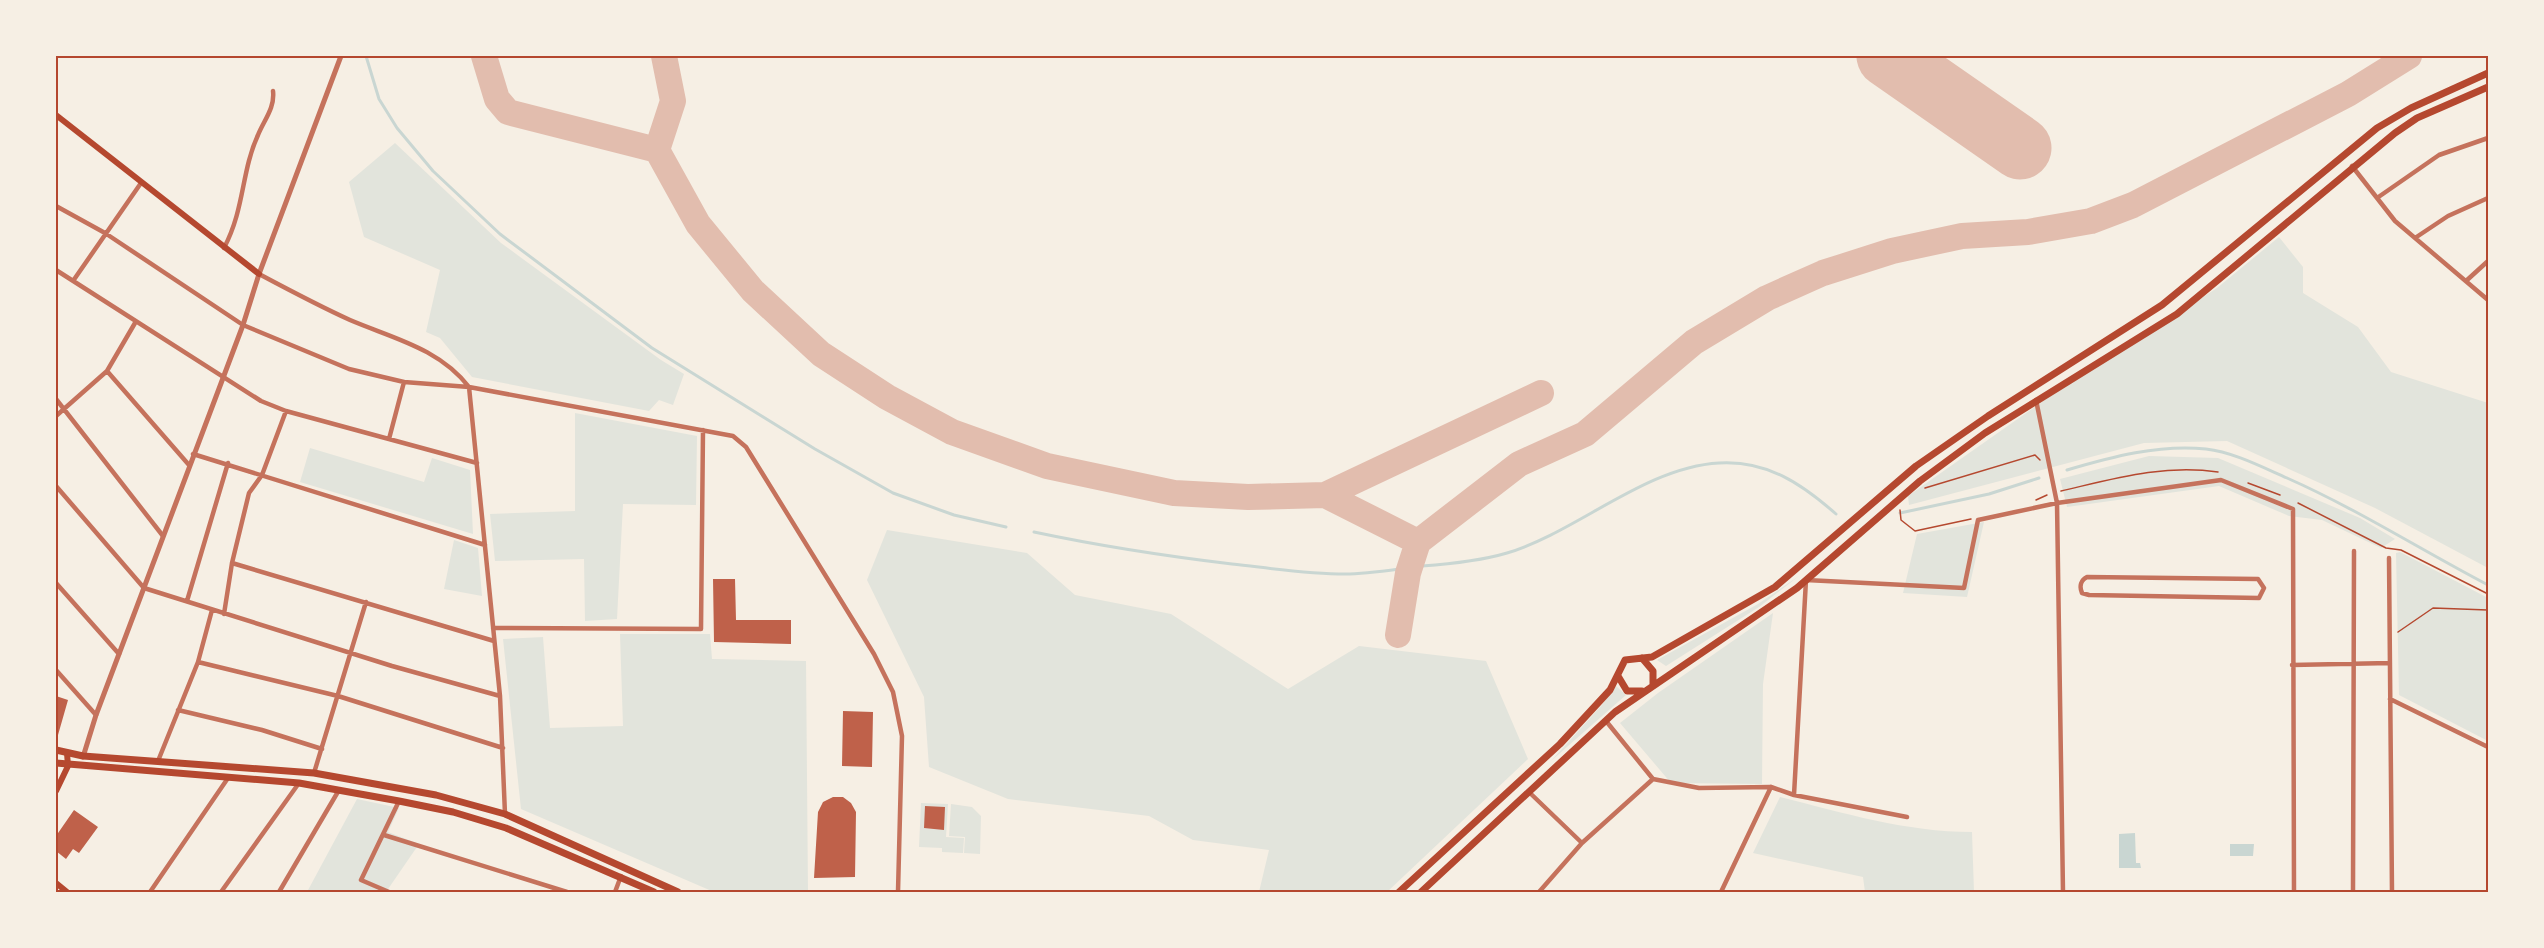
<svg xmlns="http://www.w3.org/2000/svg" width="2544" height="948" viewBox="0 0 2544 948" font-family="'Source Serif 4',serif">
	<style>
		.green { fill: #e2e4dc }
		.water { fill: #c9d6d2 }
		.lines { fill: none; stroke-linecap: round; stroke-linejoin: round }
		.stream { stroke: #c9d6d2; stroke-width: 3 }
		.taxiway { stroke: #e2bdae; stroke-width: 26 }
		.runway { stroke: #e2bdae; stroke-width: 63 }
		.building { fill: #bf614a }
		.path { stroke: #b5482f; stroke-width: 1.5 }
		.minor { stroke: #c5725c; stroke-width: 4.5 }
		.tertiary { stroke: #c5725c; stroke-width: 5 }
		.secondary { stroke: #b5482f; stroke-width: 6 }
		.primary { stroke: #b5482f; stroke-width: 7 }
		.neatline { fill: none; stroke: #b5482f; stroke-width: 2 }
	</style>
	<rect width="100%" height="100%" fill="#f6efe4"/>
	<path class="green" d="M395 143 501 243 661 360 684 374 673 405 659 400 649 411 472 377 440 338 426 332 440 270 364 237 349 182Z
		M2279 237 2303 267V293L2358 327 2391 372 2488 403V568L2375 508 2227 441 2144 443 1909 505 1908 496 2059 390 2217 288Z
		M575 413 697 436 696 505 623 504 617 619 585 621 584 559 495 561 490 514 575 511Z
		M310 448 424 482 432 458 470 470 473 534 300 482Z
		M2149 456 2218 458 2360 518 2395 539 2381 548 2322 520 2289 516 2219 486 2067 507 2060 479Z
		M1984 522 1967 597 1903 593 1917 534Z
		M887 530 1027 553 1075 595 1171 614 1288 689 1359 646 1486 661 1528 759 1387 892H1259L1269 850 1193 840 1149 816 1008 799 929 767 924 697 867 580Z
		M454 540 478 548 482 596 444 589Z
		M2400 552 2488 598V741L2399 695 2396 553Z
		M1799 576 1759 607 1666 666 1657 660 1758 604Z
		M1773 613 1763 684 1762 784 1671 783 1620 723 1658 693Z
		M620 634H710L712 659 806 661 808 892H714L521 809 503 639 543 637 550 728 623 726Z
		M1616 686 1626 695 1551 761 1601 706Z
		M1780 797C1844 813 1906 832 1972 832L1974 892H1865L1863 877 1753 853Z
		M357 799 399 808 388 832 419 844 386 892H307Z
		M921 803 948 804 946 837 964 838 963 853 942 852V848L919 847Z
		M951 804 972 807 981 816 980 854 964 853 965 837 949 836Z"/>
	<path class="water" d="M2135 833 2136 863H2140L2141 868H2119V834Z
		M2230 844H2254L2253 856H2230Z"/>
	<g class="lines">
		<path class="stream" d="M366 56 379 99 397 128 433 171 500 234 652 348 815 449 893 493 954 515 1006 527
			M2067 470C2111 457 2159 444 2206 449 2233 452 2262 467 2287 478 2357 509 2421 550 2488 585
			M1900 513 1989 494 2039 478
			M1034 532C1100 546 1165 556 1232 564 1269 568 1307 574 1345 574 1370 574 1396 569 1422 566 1450 564 1480 561 1507 553 1577 532 1645 467 1719 463 1767 460 1802 484 1836 514"/>
		<path class="taxiway" d="M484 56 497 99 508 112 657 150 698 224 753 291 821 354 887 397 952 432 1047 466 1174 493 1248 497 1325 495 1541 393
			M657 150 673 101 664 56
			M1325 495 1418 542
			M1398 635 1408 573 1418 542 1519 464 1585 434 1694 342 1767 298 1823 273 1892 251 1962 236 2028 232 2091 221 2133 205 2348 94 2409 56"/>
		<path class="runway" d="M1888 56 2020 148"/>
	</g>
	<path class="building" d="M713 579H735L736 620H791V644L714 642Z
		M56 696 68 700 56 742Z
		M843 711 873 712 872 767 842 766Z
		M833 797H843L851 803 856 812 855 877 814 878 818 812 823 802Z
		M925 806 945 807 944 830 924 828Z
		M74 810 98 827 79 853 73 849 66 859 56 851V836Z"/>
	<g class="lines">
		<path class="path" d="M2248 483 2280 495
			M1925 488 2035 455 2040 460
			M2061 491C2113 479 2163 464 2218 472
			M2036 500 2047 495
			M2298 503 2386 548 2401 550 2488 594
			M1900 510 1901 520 1915 531 1971 519
			M2398 632 2433 608 2488 610"/>
		<path class="minor" d="M2352 166 2395 221 2488 300
			M2377 198 2439 155 2488 138
			M56 206 105 233 243 325 349 369 404 382 469 387 733 436 746 447 874 654 893 692 902 736 898 892
			M2415 238 2448 216 2488 198
			M224 248C245 208 241 172 258 135 264 120 275 108 273 91
			M56 270 261 401 286 411 477 463
			M259 274C289 290 319 306 350 320 392 338 439 348 469 387L500 696 505 814
			M73 281 141 183
			M2466 281 2488 261
			M107 371 189 465
			M56 399 163 536
			M2036 400 2057 503 2063 892
			M56 416 107 371 135 323
			M389 439 404 382
			M193 454 485 545
			M56 486 144 588 392 666 500 696
			M2389 558 2392 892
			M232 563 494 641
			M2087 577 2258 579 2264 588 2259 598 2089 595 2082 593C2079 586 2081 580 2087 577Z
			M56 583 119 654
			M187 601 228 463
			M224 614 232 563 249 493 262 475 286 411
			M493 628 701 629 703 430
			M198 662 338 696 503 748
			M2292 665 2390 663
			M56 670 96 715
			M2390 699 2488 747
			M178 710 262 730 322 749
			M1606 721 1653 779
			M158 761 198 662 212 610
			M314 773 366 602
			M1530 793 1582 843
			M1794 795 1806 580 1964 588 1978 520 2057 503 2221 480 2293 509 2294 892
			M384 835 567 892
			M150 892 228 778
			M221 892 299 783
			M279 892 339 790
			M389 892 361 880 399 801
			M615 892 621 876
			M1539 892 1582 843 1653 779 1699 788 1771 787 1794 795 1907 817
			M1721 892 1771 787
			M2353 892 2354 551"/>
		<path class="tertiary" d="M83 757 96 715 243 325 259 274 341 56"/>
		<path class="secondary" d="M56 115 259 274
			M56 791 68 766 67 753
			M56 883 67 892"/>
		<path class="primary" d="M1642 658 1653 671V686
			M1618 676 1627 691H1642
			M56 750 83 756 314 773 436 795 505 814 678 892
			M56 763 299 783 399 801 453 812 506 828 654 892
			M1399 892 1560 744 1610 690 1625 660 1652 657 1775 587 1916 466 1988 416 2162 305 2377 128 2411 108 2488 73
			M1421 892 1615 712 1797 588 1920 481 1985 433 2177 314 2395 133 2417 118 2488 87"/>
	</g>
	<rect width="2544" height="948" fill="none" stroke="#f6efe4" stroke-width="114"/>
	<rect x="57" y="57" width="2430" height="834" class="neatline"/>
</svg>
